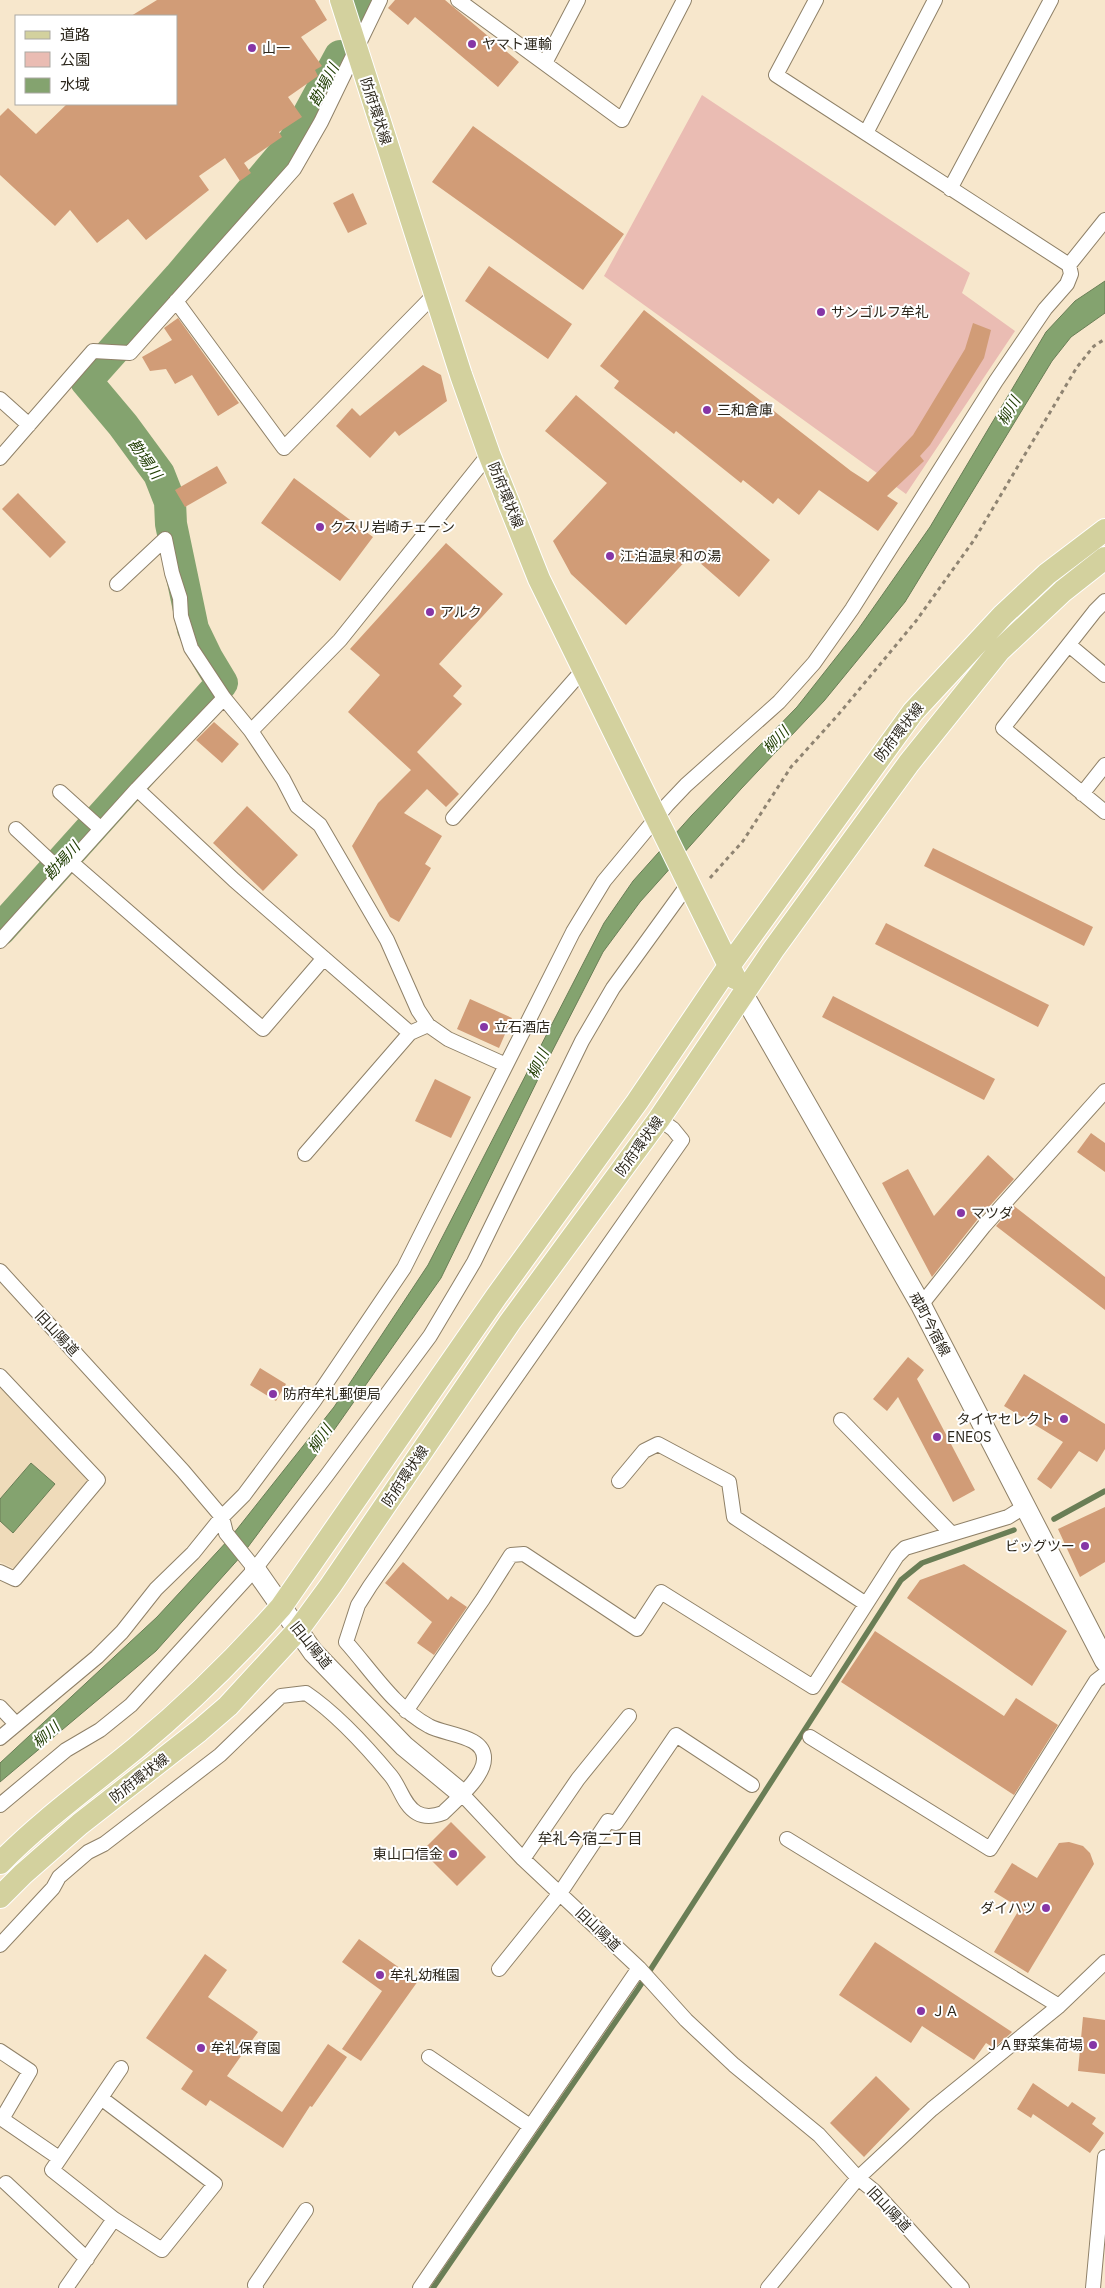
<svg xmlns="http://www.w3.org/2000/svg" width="1105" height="2288" viewBox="0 0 1105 2288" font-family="'IBM Plex Sans','Noto Sans JP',sans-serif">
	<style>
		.built { fill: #efdbba }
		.green { fill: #eabcb3 }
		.water { fill: #84a36f; stroke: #6a7e56 }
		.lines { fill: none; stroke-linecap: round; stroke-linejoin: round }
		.stream { stroke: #6a7e56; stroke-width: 5.5 }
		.river { stroke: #84a36f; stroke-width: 32 }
		.building { fill: #d19c77 }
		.street-casing { stroke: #8f8168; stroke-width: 16 }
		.secondary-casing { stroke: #8f8168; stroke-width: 22 }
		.primary-casing { stroke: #fff; stroke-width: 24 }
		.path { stroke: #8f8472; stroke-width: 3; stroke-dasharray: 4 4; stroke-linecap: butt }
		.street { stroke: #fff; stroke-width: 14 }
		.secondary { stroke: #fff; stroke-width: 20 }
		.primary { stroke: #d3d19e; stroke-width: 22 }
		.poi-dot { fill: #8636a6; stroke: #fff; stroke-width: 2 }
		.labels { text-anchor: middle; stroke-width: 4; stroke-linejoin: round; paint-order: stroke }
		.poi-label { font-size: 14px; fill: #2c271c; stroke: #fff; text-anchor: start }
		.street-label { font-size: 14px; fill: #2c271c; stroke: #fff }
		.water-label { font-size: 15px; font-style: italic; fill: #223f05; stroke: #fff }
		.neighbourhood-label { font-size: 15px; fill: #2c271c; stroke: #fff }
	</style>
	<rect width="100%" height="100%" fill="#f7e7cc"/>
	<path class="built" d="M0 1384 90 1479 15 1569 0 1562Z"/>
	<path class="green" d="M702 95 970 273 962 293 1015 331 906 494 604 276Z"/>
	<path class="water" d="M1105 281V313L1071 337 1052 361 905 602 824 701 741 789 640 902 603 952 540 1075 441 1278 315 1457 242 1555 156 1651 0 1782V1763L157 1617 230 1538 334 1407 428 1265 604 923 633 881 692 815 797 707 857 631 930 527 1046 332 1075 301Z
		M31 1463 55 1484 13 1533 0 1521V1499Z"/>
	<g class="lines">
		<path class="stream" d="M1054 1519 1105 1491
			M433 2288 638 1989 901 1580 922 1563 1014 1530"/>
		<path class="river" d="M362 7 366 0
			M0 930 222 683 207 658 193 629 171 524 170 502 159 474 123 425 86 381 179 277 294 141 340 56"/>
	</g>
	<path class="building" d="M157 0H315L327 20 301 37 322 66 315 70 318 76 288 97 302 117 279 132 282 137 244 163 251 173 240 181 225 158 199 176 209 190 146 240 128 219 97 243 70 210 55 226 0 175V116L8 108 36 134 67 104H176V16H131Z
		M395 0H445L519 62 498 87 415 17 408 25 388 8Z
		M473 126 624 234 583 290 432 182Z
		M353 193 367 224 348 233 333 203Z
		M489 266 572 324 548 359 465 301Z
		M644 310 851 471 868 482 913 435 965 349 973 323 991 330 984 358 930 445 920 456 924 461 887 496 898 503 878 531 819 490 799 515 778 498 773 504 743 480 741 483 676 431 674 434 614 388 619 381 600 366Z
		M178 318 239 403 218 416 192 375 175 384 166 369 150 371 142 357 172 340 164 328Z
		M423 365 441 375 447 401 399 436 395 431 370 458 336 426 352 408 360 416Z
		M576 395 770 560 739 597 691 555 626 625 571 574 553 541 607 483 545 431Z
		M217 466 227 483 185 507 175 490Z
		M294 478 373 537 340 581 261 523Z
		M18 493 66 542 50 558 2 509Z
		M446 543 503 594 439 664 462 686 453 696 462 704 417 752 459 794 446 807 427 789 404 813 442 836 425 864 431 868 399 922 390 917 352 846 378 803 411 770 348 712 380 675 350 649Z
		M214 722 239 744 222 763 196 740Z
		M247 806 298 855 263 891 213 843Z
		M933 848 1093 927 1084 946 924 866Z
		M886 923 1049 1005 1038 1027 875 944Z
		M833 996 995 1079 984 1100 822 1017Z
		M470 999 512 1018 499 1048 457 1029Z
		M435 1079 471 1097 451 1138 415 1121Z
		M1091 1133 1105 1143V1172L1077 1152Z
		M988 1155 1014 1179 977 1220 932 1277 882 1183 908 1169 934 1216Z
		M1014 1206 1105 1277V1310L996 1226Z
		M908 1357 924 1370 917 1379 975 1490 953 1502 898 1397 887 1411 873 1399Z
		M260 1368 286 1384 276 1401 250 1385Z
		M1024 1374 1105 1424V1449L1097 1462 1079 1451 1051 1489 1037 1479 1063 1442 1004 1406Z
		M1105 1507V1562L1080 1577 1058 1529Z
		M403 1562 448 1600 451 1596 467 1607 434 1655 417 1643 432 1622 385 1583Z
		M964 1564 1067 1631 1032 1686 907 1598 920 1580Z
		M875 1631 1004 1716 1016 1698 1058 1725 1014 1795 841 1682Z
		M451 1822 486 1857 457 1886 422 1851Z
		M1069 1842 1083 1846 1090 1853 1094 1864 1028 1973 994 1952 1020 1908 994 1892 1012 1863 1037 1878 1059 1843Z
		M359 1939 418 1981 361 2061 342 2049 382 1991 342 1962Z
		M875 1942 1012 2032 1010 2034 994 2048 986 2043 974 2060 922 2026 911 2043 839 1995Z
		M205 1954 227 1970 208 1997 258 2032 227 2076 282 2112 328 2044 347 2057 312 2107 310 2106 283 2148 210 2100 206 2106 181 2089 193 2071 146 2038Z
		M1083 2017 1105 2020V2074L1078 2071Z
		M876 2076 910 2109 864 2157 830 2123Z
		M1033 2083 1068 2107 1072 2102 1096 2118 1092 2124 1104 2133 1090 2153 1033 2114 1031 2118 1017 2109Z"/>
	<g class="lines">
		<g class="street-casing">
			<path id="street" d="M458 0 622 120 684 0
				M545 63 578 0
				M866 133 935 0
				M950 189 1051 0
				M1069 265 1105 220
				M176 301 284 448 435 294
				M0 399 29 425
				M0 458 93 351 130 353 294 169 321 122 380 0
				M117 584 165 539 172 573 180 598 181 616 191 648 224 698 251 731 283 779 297 806 320 825 387 940 418 1010 428 1025
				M1105 601 1095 611 1003 728 1105 812
				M1069 645 1105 675
				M251 731 340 640 489 454
				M137 789 234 880 410 1033
				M60 792 101 829
				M1082 794 1105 765
				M453 818 583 670
				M16 829 62 872
				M71 862 263 1029 324 958
				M0 941 137 789 224 698
				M305 1154 410 1033 428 1025 448 1039 506 1065
				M0 1271 183 1471 222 1517 226 1533 255 1569
				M921 1305 984 1226 1105 1091
				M0 1376 98 1480 15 1579 0 1572
				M841 1420 951 1533
				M619 1481 644 1451 658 1444 729 1482 734 1517 866 1604
				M0 1707 16 1724
				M406 1711 483 1599 511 1555 524 1554 637 1629 661 1592 813 1687 897 1556 905 1548 1008 1517 1024 1507
				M810 1737 990 1849 1096 1681 1105 1674
				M0 1738 97 1657 122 1632 156 1589 193 1553 222 1517 244 1495 314 1401 404 1268 573 932 604 881 667 805 686 785 779 702 814 663 852 609 996 381 1045 309 1067 284 1071 274 1069 265 776 75 816 0
				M462 1794 523 1859 639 1968 686 2020 734 2065 819 2135 858 2178 874 2191 962 2288
				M0 1805 66 1750 100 1730 131 1705 255 1569 327 1475 430 1336 474 1262 582 1041 613 988 689 883
				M787 1839 1059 2006
				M523 1859 578 1779 629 1716
				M0 1945 53 1888 59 1877 88 1852 104 1844 220 1755 281 1696 306 1693C337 1714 367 1747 391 1776 400 1787 404 1806 417 1813 426 1818 435 1816 443 1813 456 1800 484 1777 484 1759 485 1735 445 1735 429 1726 395 1708 371 1670 346 1642L358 1605 370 1586 682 1140 673 1129 659 1119
				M499 1969 560 1893 608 1821 616 1823 676 1735 752 1785
				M0 2051 30 2071 2 2119 59 2158
				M429 2057 530 2126
				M101 2098 215 2184 162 2250 114 2219 52 2170 121 2068
				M6 2183 87 2259
				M66 2288 114 2219
				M256 2288 255 2285 306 2210
				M420 2288 639 1968
				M768 2288 858 2178 932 2109 1059 2006 1105 1962
				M1093 2288 1105 2157"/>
		</g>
		<g class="secondary-casing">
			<path id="secondary" d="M743 994 921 1305 1105 1661
				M255 1569 313 1652 404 1746 462 1794"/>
		</g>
		<g class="primary-casing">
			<path id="primary" d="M341 0 461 375 489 454 539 579 735 978
				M0 1863C41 1821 91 1785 136 1748 189 1704 236 1658 281 1607L496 1297 637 1102 729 966 913 712 1003 615 1047 574 1105 530
				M0 1897 23 1874 80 1824 199 1731 228 1706 298 1630 331 1585 510 1322 659 1119 773 950 909 763 999 651 1063 591 1105 558"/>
		</g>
		<path class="path" d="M710 878 743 841 791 767 838 715 916 621 974 540 1077 367 1094 346 1105 339"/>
		<use href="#street" class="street"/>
		<use href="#secondary" class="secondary"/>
		<use href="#primary" class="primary"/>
	</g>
	<g class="poi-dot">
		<circle cx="472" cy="44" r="5"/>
		<circle cx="252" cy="48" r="5"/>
		<circle cx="821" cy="312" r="5"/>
		<circle cx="707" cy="410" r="5"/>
		<circle cx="320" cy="527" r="5"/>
		<circle cx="610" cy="556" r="5"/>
		<circle cx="430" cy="612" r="5"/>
		<circle cx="484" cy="1027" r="5"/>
		<circle cx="961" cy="1213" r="5"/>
		<circle cx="273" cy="1394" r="5"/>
		<circle cx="1064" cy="1419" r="5"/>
		<circle cx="937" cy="1437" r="5"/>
		<circle cx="1085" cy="1546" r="5"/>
		<circle cx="453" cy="1854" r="5"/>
		<circle cx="1046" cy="1908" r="5"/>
		<circle cx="380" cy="1975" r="5"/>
		<circle cx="921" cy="2011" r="5"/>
		<circle cx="1093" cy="2045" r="5"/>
		<circle cx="201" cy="2048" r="5"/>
	</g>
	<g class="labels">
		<g class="poi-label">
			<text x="482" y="49">ヤマト運輸</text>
			<text x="262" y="53">山一</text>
			<text x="831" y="317">サンゴルフ牟礼</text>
			<text x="717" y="415">三和倉庫</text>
			<text x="330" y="532">クスリ岩崎チェーン</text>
			<text x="620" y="561">江泊温泉 和の湯</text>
			<text x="440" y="617">アルク</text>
			<text x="494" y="1032">立石酒店</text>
			<text x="971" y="1218">マツダ</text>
			<text x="283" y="1399">防府牟礼郵便局</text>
			<text x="1054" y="1424" text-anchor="end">タイヤセレクト</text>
			<text x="947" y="1442">ENEOS</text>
			<text x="1075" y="1551" text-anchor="end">ビッグツー</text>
			<text x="443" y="1859" text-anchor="end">東山口信金</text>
			<text x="1036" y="1913" text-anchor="end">ダイハツ</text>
			<text x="390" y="1980">牟礼幼稚園</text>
			<text x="931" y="2016">ＪＡ</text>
			<text x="1083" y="2050" text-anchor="end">ＪＡ野菜集荷場</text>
			<text x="211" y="2053">牟礼保育園</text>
		</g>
		<g class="street-label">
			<text transform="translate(376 111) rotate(72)" y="5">防府環状線</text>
			<text transform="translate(506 495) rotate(68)" y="5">防府環状線</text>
			<text transform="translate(899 732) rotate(-52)" y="5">防府環状線</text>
			<text transform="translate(639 1146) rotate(-54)" y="5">防府環状線</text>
			<text transform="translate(930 1324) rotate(62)" y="5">戒町今宿線</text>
			<text transform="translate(57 1333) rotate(47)" y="5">旧山陽道</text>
			<text transform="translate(405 1476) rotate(-56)" y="5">防府環状線</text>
			<text transform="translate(311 1645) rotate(51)" y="5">旧山陽道</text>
			<text transform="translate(139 1778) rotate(-38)" y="5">防府環状線</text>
			<text transform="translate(598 1929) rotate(44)" y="5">旧山陽道</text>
			<text transform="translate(889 2209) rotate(47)" y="5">旧山陽道</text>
		</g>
		<g class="water-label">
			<text transform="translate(324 85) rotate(-62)" y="5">勘場川</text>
			<text transform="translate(1009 411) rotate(-60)" y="5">柳川</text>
			<text transform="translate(145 459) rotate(55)" y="5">勘場川</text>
			<text transform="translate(776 740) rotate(-46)" y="5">柳川</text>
			<text transform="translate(62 861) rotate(-48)" y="5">勘場川</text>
			<text transform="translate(538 1064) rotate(-65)" y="5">柳川</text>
			<text transform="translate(320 1439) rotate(-55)" y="5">柳川</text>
			<text transform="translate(46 1735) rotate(-42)" y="5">柳川</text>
		</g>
		<g class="neighbourhood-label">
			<text x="590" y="1844">牟礼今宿二丁目</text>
		</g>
	</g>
	<rect x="15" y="15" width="162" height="90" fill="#ffffff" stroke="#aba9a4"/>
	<rect x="25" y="31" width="25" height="8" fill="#d3d19e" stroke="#aba9a4"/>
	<text x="60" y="40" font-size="15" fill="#2c271c">道路</text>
	<rect x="25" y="52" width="25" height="15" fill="#eabcb3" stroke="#aba9a4"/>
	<text x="60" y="65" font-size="15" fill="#2c271c">公園</text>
	<rect x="25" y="78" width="25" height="15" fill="#84a36f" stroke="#aba9a4"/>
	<text x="60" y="90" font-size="15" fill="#2c271c">水域</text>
</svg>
